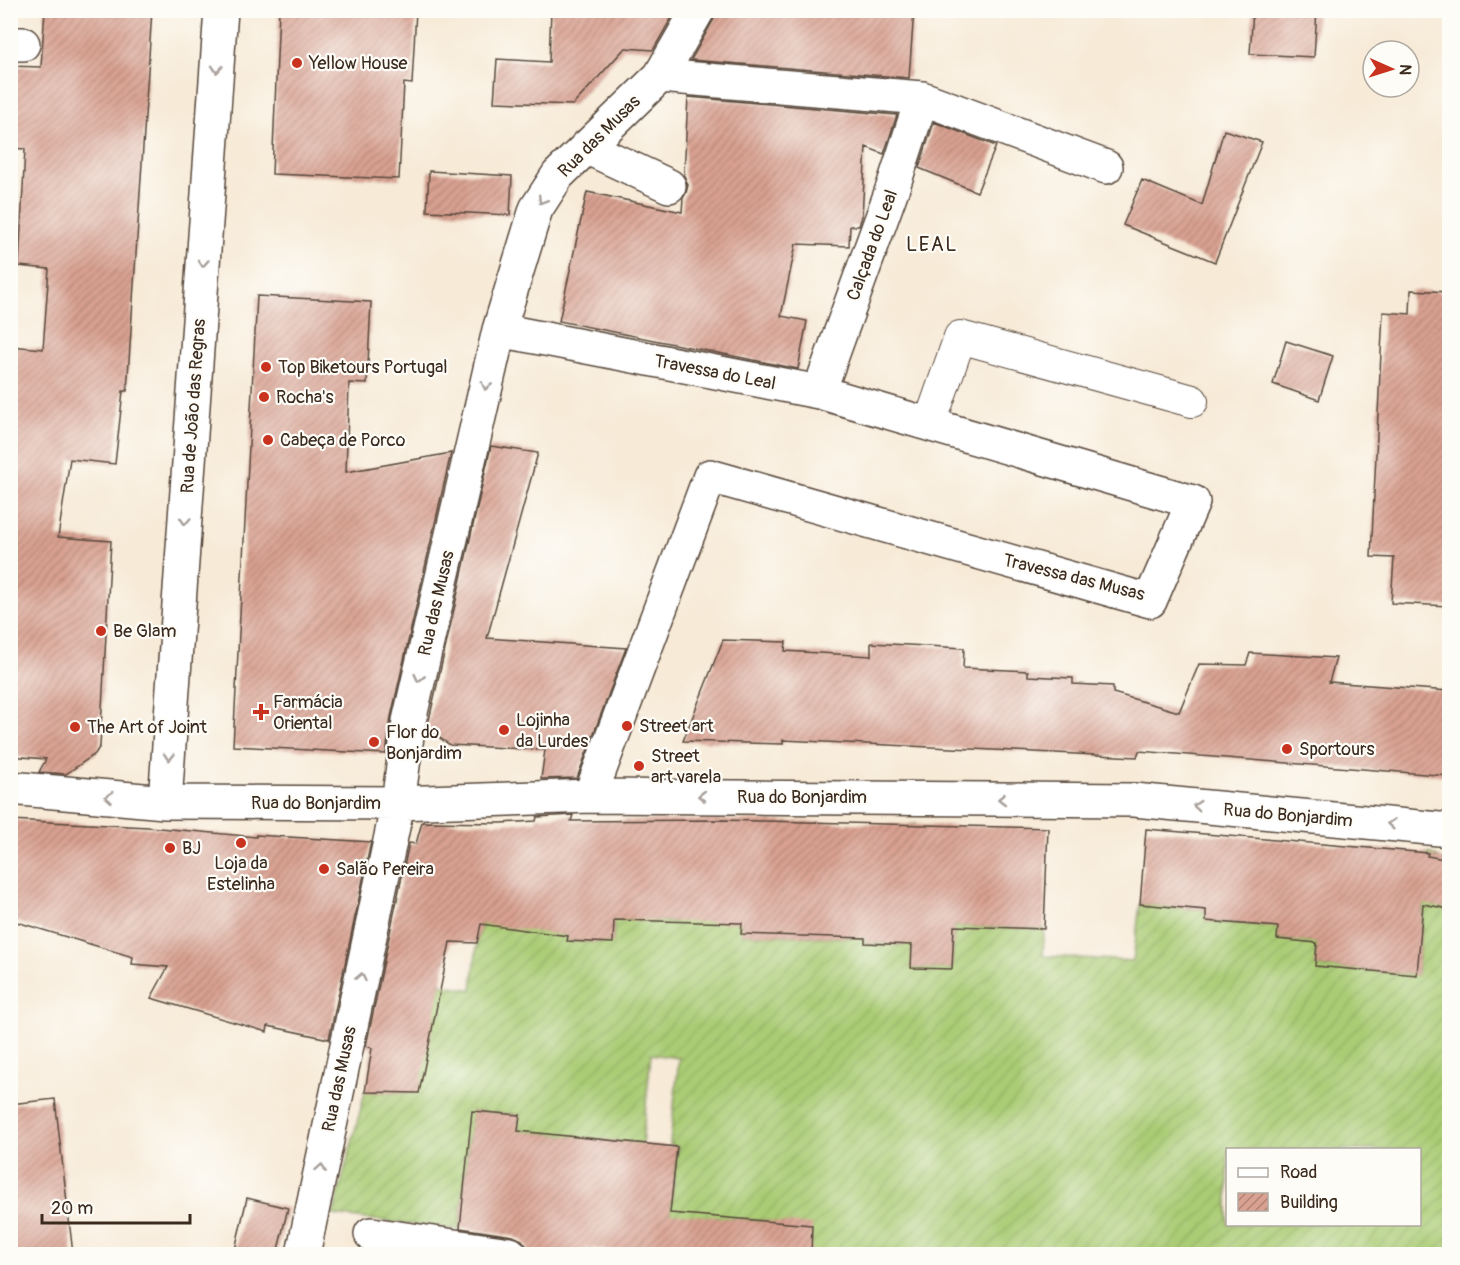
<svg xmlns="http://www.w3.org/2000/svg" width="1460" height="1265" viewBox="0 0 1460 1265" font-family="Pangolin,sans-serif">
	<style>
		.garden { fill: url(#garden-furrows); stroke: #727b4a; stroke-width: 1.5; fill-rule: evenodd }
		.building { fill: url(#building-hatch) }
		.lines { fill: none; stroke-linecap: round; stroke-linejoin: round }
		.pedestrian-casing { stroke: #57473a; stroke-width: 34 }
		.minor-casing { stroke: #57473a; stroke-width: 36 }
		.pedestrian { stroke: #fff; stroke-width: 32 }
		.minor { stroke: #fff; stroke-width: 33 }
		.oneway { stroke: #a79f9a }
		.poi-dot { fill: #c8321e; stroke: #fdfcf7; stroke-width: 2 }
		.labels { text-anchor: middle; stroke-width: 4.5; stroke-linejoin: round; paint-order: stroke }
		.poi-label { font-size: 18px; fill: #3b2a1e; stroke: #fdfcf7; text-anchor: start }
		.street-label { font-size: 18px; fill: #3b2a1e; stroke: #fdfcf7 }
		.neighbourhood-label { font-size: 20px; letter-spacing: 1.5px; fill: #3b2a1e; stroke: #fdfcf7 }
	</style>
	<defs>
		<pattern id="garden-furrows" width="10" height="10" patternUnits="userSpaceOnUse" patternTransform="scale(1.5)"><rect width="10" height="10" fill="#aacc75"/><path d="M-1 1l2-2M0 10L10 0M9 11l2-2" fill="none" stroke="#93af65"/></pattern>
		<pattern id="building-hatch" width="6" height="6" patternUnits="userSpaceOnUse" patternTransform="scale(1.5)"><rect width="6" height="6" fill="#d9a191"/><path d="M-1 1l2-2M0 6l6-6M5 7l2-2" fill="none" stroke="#b18376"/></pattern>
	</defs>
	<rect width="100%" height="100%" fill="#fdfcf7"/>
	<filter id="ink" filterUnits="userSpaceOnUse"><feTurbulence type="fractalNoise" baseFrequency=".0167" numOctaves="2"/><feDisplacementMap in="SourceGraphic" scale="12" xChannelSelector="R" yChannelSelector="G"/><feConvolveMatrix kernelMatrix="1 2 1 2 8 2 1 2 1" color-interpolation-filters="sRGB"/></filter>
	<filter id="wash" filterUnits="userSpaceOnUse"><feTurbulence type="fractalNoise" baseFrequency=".008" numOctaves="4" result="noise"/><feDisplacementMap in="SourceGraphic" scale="24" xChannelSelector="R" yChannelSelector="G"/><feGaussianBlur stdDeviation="1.35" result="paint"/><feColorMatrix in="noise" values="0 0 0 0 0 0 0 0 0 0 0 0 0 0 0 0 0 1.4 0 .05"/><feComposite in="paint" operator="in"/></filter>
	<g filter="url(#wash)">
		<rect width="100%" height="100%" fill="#f7ead7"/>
		<path class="garden" d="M916 824 912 968 952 969 954 926 1044 929 1043 956 1133 961 1140 904 1206 910V921L1278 927V939L1317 943 1315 966 1417 975 1428 853 1441 859 1432 905 1449 909V1254H767L769 1221 676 1215 674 1254H665L678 1147 670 1144 679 1058 651 1054 642 1144 518 1131 520 1115 472 1111 459 1230 333 1215 365 1092 414 1093 441 984 472 990 477 943 483 917 568 936V941L613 943 615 900 653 921 674 922 742 888V934L851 938 868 871 865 943 904 945 909 825ZM1228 1150H1420V1224H1228Z"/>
		<g id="blocks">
			<path class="building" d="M45 10H152L127 391H123L115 464 70 459 58 537 111 541 100 746 95 754 66 774 39 772 46 759 10 756V346L43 349 49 269 19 266 25 149 10 148V66L41 67Z
				M279 10H416L412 84 404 83 399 179 272 174Z
				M551 10H676L653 50 625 48 573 105 494 102 497 59 549 62Z
				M717 10H914L909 78 691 60 714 19Z
				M1253 10H1317L1314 57 1250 54Z
				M688 97 897 115 884 154 866 147 862 216 859 226H850L849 246 796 244 781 316 807 321 798 369 559 321 587 192 682 212 683 198 686 193 688 185 684 175Z
				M934 122 996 146 977 192 919 168Z
				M1224 130 1262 142 1215 262 1123 225 1142 180 1202 205Z
				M429 171 512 176 510 215 427 211Z
				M1411 290 1449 292V606L1391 603 1394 558 1371 557 1383 312 1410 314Z
				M257 296 371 302 367 384 349 383 346 472 451 453 391 717 386 754 233 746Z
				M1286 341 1333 356 1319 400 1273 384Z
				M491 446 538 453 487 638 626 648 577 778 541 779 545 750 450 745 427 729Z
				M723 640 786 642 785 651 871 656V643L964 648 963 668 1028 671V676L1073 678V684L1113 686V693L1179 712 1199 664 1246 665 1250 653 1336 658 1329 682 1449 691V776L1139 751 1137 757 783 740V744L683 741Z
				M573 815 571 821 720 820 1048 828 1044 929 954 926 952 969 911 968 912 945 865 943V938L741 934 742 923 614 920 613 943 567 941 568 936 481 924 477 943 450 942 419 1093 365 1092 372 1048 366 1046 409 843 416 844 422 822 501 823 536 821 537 817Z
				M10 820 148 827 256 837V835L371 842 329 1039 268 1026 267 1032 151 998 168 967 132 964 133 957 10 920Z
				M1146 829 1428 853 1427 856 1449 860V909L1423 904 1417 975 1315 966 1317 943 1277 939 1278 927 1206 921V910L1140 904Z
				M55 1099 73 1254H10V1104Z
				M472 1111 520 1115 518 1131 677 1147 670 1213 812 1225 811 1254H635L587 1248 586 1254H528L527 1247 522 1240 513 1236 460 1228Z
				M247 1198 288 1208 277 1254H234Z"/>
		</g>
	</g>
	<g filter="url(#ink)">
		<use href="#blocks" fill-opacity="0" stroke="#57473a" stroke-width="1.5"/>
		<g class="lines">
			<g class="pedestrian-casing">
				<path id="pedestrian" d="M930 423 960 337 1192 401"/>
			</g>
			<g class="minor-casing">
				<path id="minor" d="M10 44H23
					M660 76 922 98 1106 167
					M586 147 669 186
					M499 330 819 392 1193 502 1150 601 710 476 590 796
					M819 392 894 184 922 98
					M10 788 165 802 398 803 590 796 1134 800 1450 830
					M165 802 221 10
					M371 1234 510 1254
					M303 1254 398 803 409 721 499 330 536 209 558 175 660 76 698 10"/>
			</g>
			<use href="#pedestrian" class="pedestrian"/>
			<use href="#minor" class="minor"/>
		</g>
		<defs><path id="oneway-chevron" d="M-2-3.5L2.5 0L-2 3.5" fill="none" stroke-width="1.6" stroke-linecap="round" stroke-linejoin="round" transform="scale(1.5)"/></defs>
		<g class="oneway">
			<use href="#oneway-chevron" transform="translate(217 69) rotate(94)"/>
			<use href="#oneway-chevron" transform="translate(542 200) rotate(122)"/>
			<use href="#oneway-chevron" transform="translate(203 263) rotate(94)"/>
			<use href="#oneway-chevron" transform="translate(486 386) rotate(103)"/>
			<use href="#oneway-chevron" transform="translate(185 521) rotate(94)"/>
			<use href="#oneway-chevron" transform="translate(419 678) rotate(103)"/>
			<use href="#oneway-chevron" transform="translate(169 757) rotate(94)"/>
			<use href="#oneway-chevron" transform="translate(702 796) rotate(-180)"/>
			<use href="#oneway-chevron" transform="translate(109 797) rotate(-175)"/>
			<use href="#oneway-chevron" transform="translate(1002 799) rotate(-180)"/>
			<use href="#oneway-chevron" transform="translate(1197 806) rotate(-175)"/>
			<use href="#oneway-chevron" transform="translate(1391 824) rotate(-175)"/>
			<use href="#oneway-chevron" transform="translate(361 977) rotate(-78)"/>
			<use href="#oneway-chevron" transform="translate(321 1168) rotate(-80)"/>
		</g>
	</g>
	<g class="poi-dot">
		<circle cx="297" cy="63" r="6"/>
		<circle cx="266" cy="367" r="6"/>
		<circle cx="264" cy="397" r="6"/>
		<circle cx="268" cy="440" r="6"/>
		<circle cx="101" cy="631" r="6"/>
		<path d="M258 703h6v6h6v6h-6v6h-6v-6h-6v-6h6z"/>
		<circle cx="627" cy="726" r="6"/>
		<circle cx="75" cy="727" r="6"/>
		<circle cx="504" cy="730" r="6"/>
		<circle cx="374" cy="742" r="6"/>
		<circle cx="1287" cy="749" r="6"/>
		<circle cx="639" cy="766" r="6"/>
		<circle cx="241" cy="843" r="6"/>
		<circle cx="170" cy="848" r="6"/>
		<circle cx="324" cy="869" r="6"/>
	</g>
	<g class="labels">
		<g class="poi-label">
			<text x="309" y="69">Yellow House</text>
			<text x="278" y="373">Top Biketours Portugal</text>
			<text x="276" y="403">Rocha's</text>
			<text x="280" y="446">Cabeça de Porco</text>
			<text x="113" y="637">Be Glam</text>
			<text x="273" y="708">Farmácia<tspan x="273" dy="21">Oriental</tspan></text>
			<text x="516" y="726">Lojinha<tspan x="516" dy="21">da Lurdes</tspan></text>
			<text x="639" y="732">Street art</text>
			<text x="87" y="733">The Art of Joint</text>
			<text x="386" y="738">Flor do<tspan x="386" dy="21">Bonjardim</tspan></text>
			<text x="1299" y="755">Sportours</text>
			<text x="651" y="762">Street<tspan x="651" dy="21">art varela</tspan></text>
			<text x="182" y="854">BJ</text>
			<text x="241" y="869" text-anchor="middle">Loja da<tspan x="241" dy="21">Estelinha</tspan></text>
			<text x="336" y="875">Salão Pereira</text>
		</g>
		<g class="street-label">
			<text transform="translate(599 136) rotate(-45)" y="6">Rua das Musas</text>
			<text transform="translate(872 245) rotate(-70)" y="6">Calçada do Leal</text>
			<text transform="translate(715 372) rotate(11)" y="6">Travessa do Leal</text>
			<text transform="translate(193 406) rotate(-86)" y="6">Rua de João das Regras</text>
			<text transform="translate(1074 577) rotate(14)" y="6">Travessa das Musas</text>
			<text transform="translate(436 603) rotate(-77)" y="6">Rua das Musas</text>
			<text x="802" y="803">Rua do Bonjardim</text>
			<text x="316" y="809">Rua do Bonjardim</text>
			<text transform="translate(1288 815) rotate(5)" y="6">Rua do Bonjardim</text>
			<text transform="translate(339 1079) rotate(-78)" y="6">Rua das Musas</text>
		</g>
		<g class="neighbourhood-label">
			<text x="932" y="251">LEAL</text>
		</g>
	</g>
	<rect width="1460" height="1265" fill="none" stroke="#fdfcf7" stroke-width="36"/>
	<rect x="1226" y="1148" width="195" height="78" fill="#fdfcf7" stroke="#afa8a0" stroke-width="1.5"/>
	<rect x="1238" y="1168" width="30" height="9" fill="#ffffff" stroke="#afa8a0" stroke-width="1.5"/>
	<text x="1280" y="1178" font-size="18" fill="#3b2a1e">Road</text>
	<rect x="1238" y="1193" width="30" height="18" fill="url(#building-hatch)" stroke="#afa8a0" stroke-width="1.5"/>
	<text x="1280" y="1208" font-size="18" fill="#3b2a1e">Building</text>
	<g transform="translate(1391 69) rotate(93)"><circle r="28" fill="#fdfcf7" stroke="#afa8a0" stroke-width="1.5"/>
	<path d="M0-4.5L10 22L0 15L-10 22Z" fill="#c8321e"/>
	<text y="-9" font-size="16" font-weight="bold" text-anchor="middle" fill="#3b2a1e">N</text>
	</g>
	<path d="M42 1214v9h148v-9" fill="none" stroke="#3b2a1e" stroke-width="3"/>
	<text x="51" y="1214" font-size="18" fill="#3b2a1e" stroke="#fdfcf7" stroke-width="4.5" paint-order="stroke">20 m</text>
</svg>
